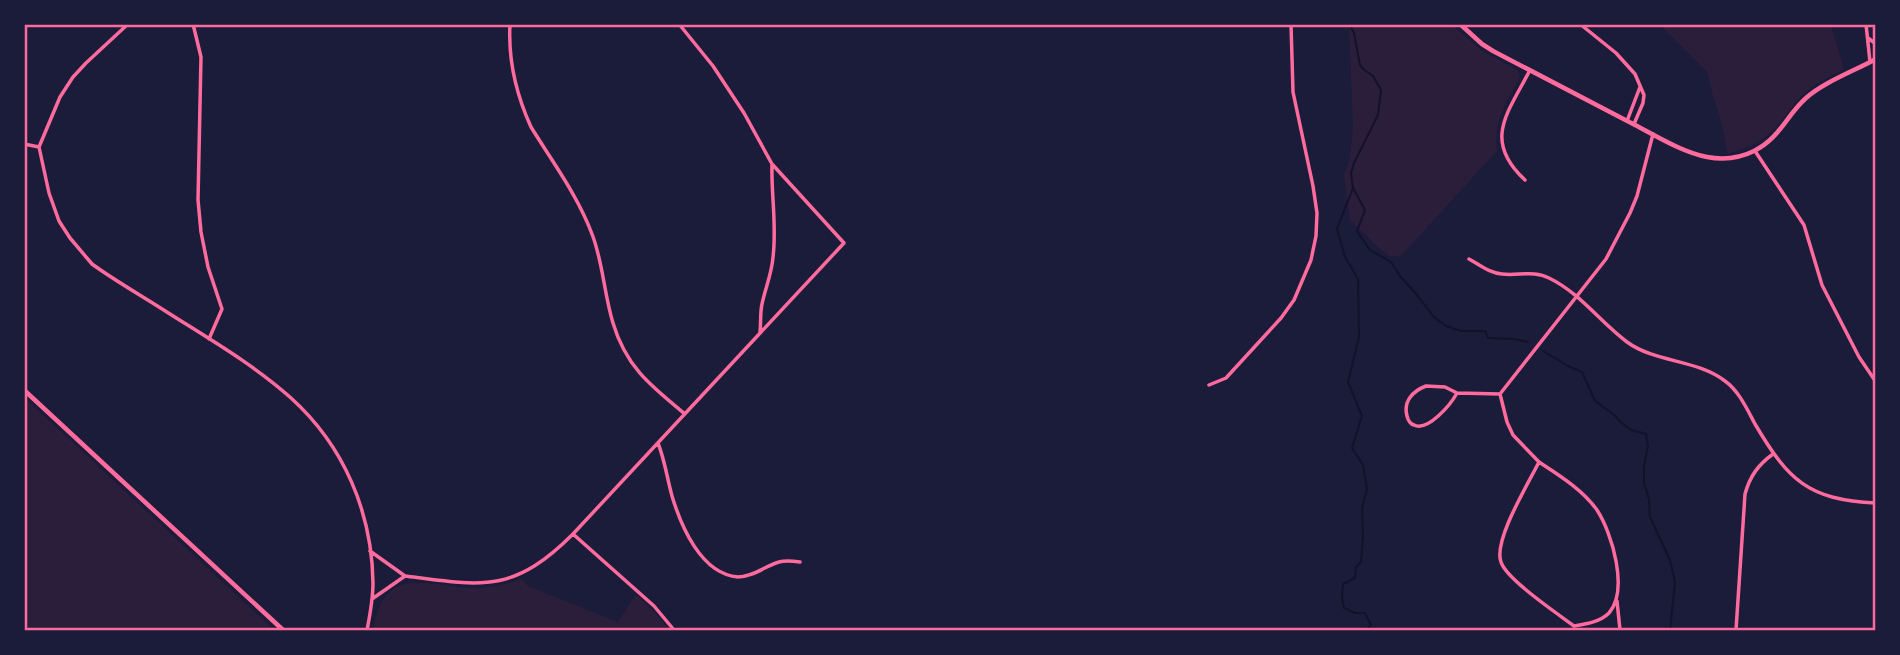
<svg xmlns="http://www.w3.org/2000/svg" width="1900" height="655" viewBox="0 0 1900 655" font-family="'Archivo Narrow',sans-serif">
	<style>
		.green { fill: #2a1e3b }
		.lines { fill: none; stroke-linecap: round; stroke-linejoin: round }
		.stream { stroke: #12122b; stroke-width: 2 }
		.minor { stroke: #ff6b9d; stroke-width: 3.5 }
		.tertiary { stroke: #ff6b9d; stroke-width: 4.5 }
		.neatline { fill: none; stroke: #ff6b9d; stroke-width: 2.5 }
	</style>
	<rect width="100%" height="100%" fill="#1b1b3a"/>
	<path class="green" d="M1349 25H1452L1482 51 1517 70 1520 77C1506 104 1493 120 1497 151L1401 256H1390L1381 250 1350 220 1344 175 1350 158 1353 127Z
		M1660 25H1831L1844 69C1830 76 1815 83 1803 95 1795 102 1789 112 1782 120 1768 139 1750 148 1728 154L1720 118 1712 93 1708 73Z
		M25 398 274 630H25Z
		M522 579 528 586 618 622 636 594 660 618 670 630H373C384 562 427 587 475 588 492 588 506 584 522 579Z"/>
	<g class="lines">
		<path class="stream" d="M1349 24 1354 33 1360 65 1363 69 1373 76 1381 90 1378 115 1354 163 1351 173 1353 188 1337 229 1345 257 1358 279 1359 337 1348 382 1362 416 1352 448 1363 465 1367 489 1362 508 1363 537 1361 562 1356 567 1355 578 1343 584 1342 599 1344 608 1355 613H1365L1371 625 1366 630
			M1353 188 1365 210 1357 231 1370 250 1391 262 1400 276 1417 295 1434 317 1446 326 1461 331H1485L1488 338 1514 339 1528 342
			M1543 351 1568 366 1582 372 1595 401 1613 414 1622 423 1631 430 1646 434 1648 446 1644 465V483L1649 499 1650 517 1670 560 1675 582 1670 630"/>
		<path class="minor" d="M128 24 86 63 73 77 60 97 39 147 49 193 59 221 70 238 92 264C114 280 137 293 159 307 204 336 252 363 291 398 344 446 372 512 373 583 373 599 370 615 367 630
			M193 24 201 57 198 200 201 232 208 267 222 309 209 339
			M510 24C508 60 516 94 531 127 552 161 578 196 592 234 603 262 604 294 613 323 626 367 651 386 685 414
			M1580 24 1616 53 1635 74 1644 95 1643 103 1634 124
			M1866 24 1870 62
			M1868 38 1876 44
			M1627 121 1640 87
			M24 144 39 147
			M1755 151 1804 225 1822 285 1859 357 1876 382
			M1525 180C1482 140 1508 113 1530 70
			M1469 259C1480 265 1489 273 1502 274 1518 276 1534 270 1549 278 1580 293 1600 322 1627 342 1656 363 1696 359 1725 381 1739 391 1747 409 1755 424 1788 480 1808 500 1876 503
			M760 332C761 323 760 313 762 304 765 289 772 273 773 257 777 225 771 195 772 164
			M1209 385 1226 378 1281 318 1294 300 1311 260 1316 236 1317 213 1313 186 1293 92 1291 24
			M1426 386 1445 387 1457 393C1451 404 1428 432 1414 425 1410 424 1408 420 1407 416 1403 401 1413 391 1426 386Z
			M1457 393 1500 394
			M658 443C665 461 667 478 672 496 681 526 701 574 738 577 753 577 765 566 779 562 786 560 793 561 800 562
			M1539 462C1559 475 1583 490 1597 510 1612 533 1629 590 1609 613 1600 622 1586 624 1574 626 1558 614 1506 579 1501 562 1493 541 1528 484 1539 462Z
			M1539 462 1513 435 1507 422 1500 394 1606 259 1630 213 1637 196 1653 134
			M573 534 654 606 674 630
			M370 551 405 576
			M405 576C482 586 513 594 573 534L844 243 772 164 744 113 713 66 679 24
			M372 599 405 576
			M1617 601 1620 630
			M1736 630 1745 494C1750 476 1758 465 1773 454"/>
		<path class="tertiary" d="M1460 24 1482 44 1493 51C1540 75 1587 100 1635 125 1656 136 1684 153 1707 157 1723 160 1740 158 1754 151 1780 138 1786 116 1806 98 1824 82 1854 71 1876 59
			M24 390 283 630"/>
	</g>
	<rect width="1900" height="655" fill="none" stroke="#1b1b3a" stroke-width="52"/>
	<rect x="26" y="26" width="1848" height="603" class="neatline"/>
</svg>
